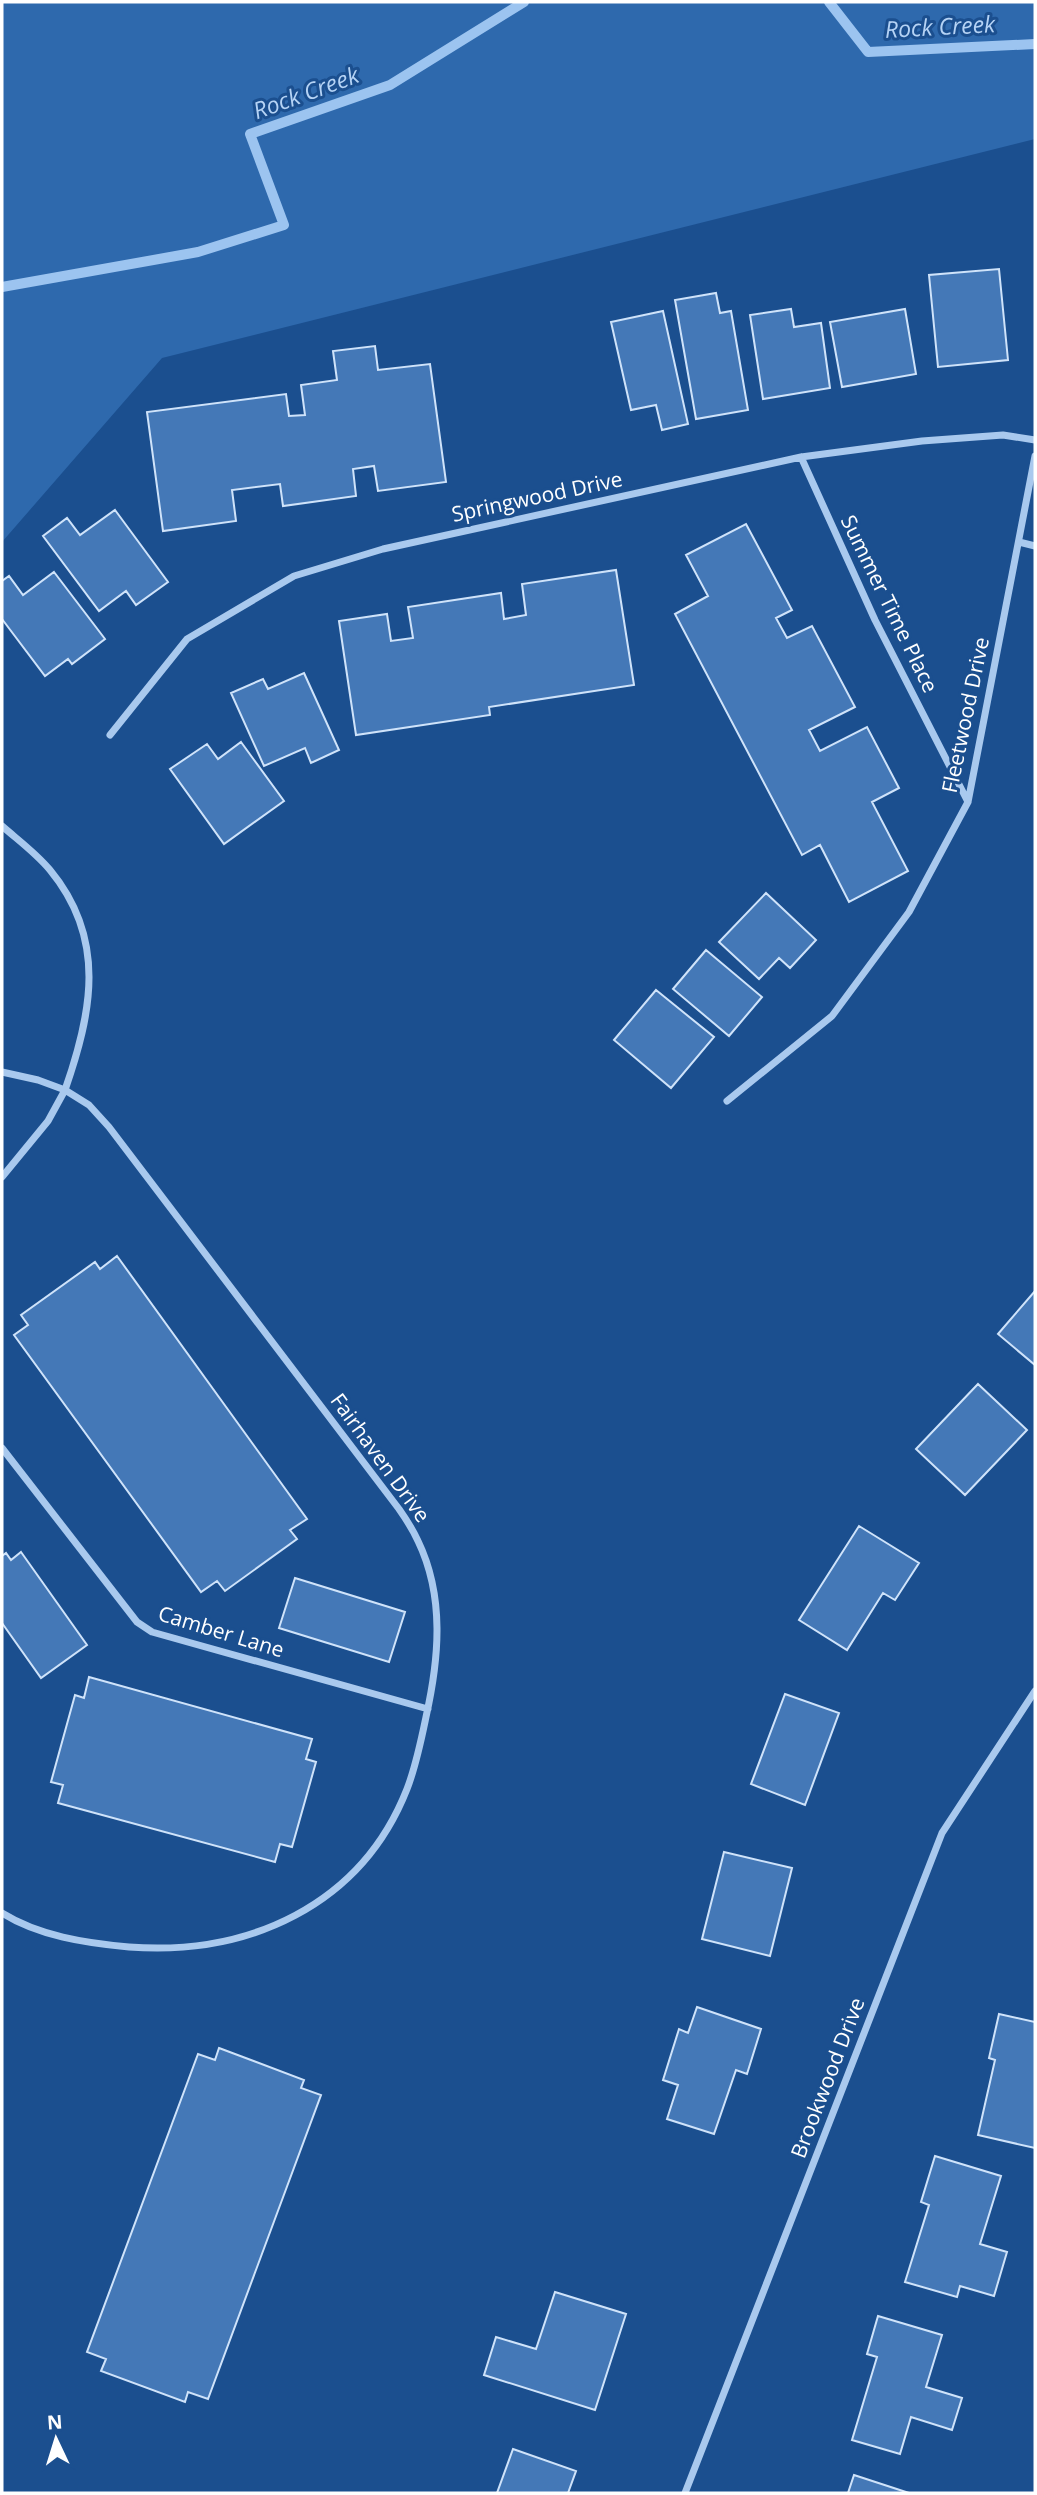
<svg xmlns="http://www.w3.org/2000/svg" width="1037" height="2495" viewBox="0 0 1037 2495" font-family="'Open Sans',sans-serif">
	<style>
		.green { fill: #2e69ad }
		.lines { fill: none; stroke-linecap: round; stroke-linejoin: round }
		.stream { stroke: #9cc4f0; stroke-width: 10 }
		.building { fill: #4478b7; stroke: #cfe3fa; stroke-width: 2 }
		.minor { stroke: #a9c9ee; stroke-width: 7 }
		.labels { text-anchor: middle; stroke-width: 6; stroke-linejoin: round; paint-order: stroke }
		.street-label { font-size: 21px; fill: #fff; stroke: #1b4f8f }
		.water-label { font-size: 23px; font-style: italic; fill: #b5d3f5; stroke: #1b4f8f }
	</style>
	<rect width="100%" height="100%" fill="#1b4f8f"/>
	<path class="green" d="M2 2H1035V139L162 358 2 542Z"/>
	<g class="lines">
		<path class="stream" d="M829 2 868 52 1035 44
			M2 287 198 252 284 225 250 134 390 85 524 2"/>
	</g>
	<path class="building" d="M999 269 1008 360 938 367 929 275Z
		M716 293 720 313 731 311 748 410 696 419 675 300Z
		M791 309 794 327 821 323 830 388 763 399 750 315Z
		M905 309 916 374 842 387 830 322Z
		M663 311 688 424 662 430 656 405 631 410 611 322Z
		M375 346 378 370 430 364 446 482 378 491 374 466 353 469 356 496 283 506 280 484 232 490 236 521 163 531 147 412 286 394 289 416 305 415 301 385 337 380 333 351Z
		M115 510 168 582 136 605 126 591 99 611 43 536 67 518 80 535Z
		M746 524 792 610 776 618 787 638 812 626 855 707 809 730 820 751 867 727 899 788 872 802 908 871 849 902 820 845 802 855 675 614 708 596 686 555Z
		M616 570 634 685 489 707 490 715 356 735 339 621 387 614 391 641 413 638 408 607 501 593 504 619 526 615 522 584Z
		M54 572 105 639 72 664 68 659 45 676 2 619V581L9 576 23 595Z
		M304 673 339 750 311 763 305 748 264 766 231 693 263 679 268 689Z
		M241 742 284 801 224 844 170 769 207 744 218 759Z
		M766 893 816 940 790 968 779 958 759 979 719 942Z
		M706 950 762 997 729 1036 673 989Z
		M656 990 714 1037 671 1088 614 1040Z
		M117 1256 307 1519 290 1530 297 1539 225 1591 217 1581 201 1592 14 1335 28 1325 21 1315 95 1262 100 1269Z
		M1035 1291V1365L998 1334Z
		M978 1384 1027 1430 965 1495 916 1449Z
		M859 1526 919 1563 895 1600 883 1593 847 1650 799 1620Z
		M21 1552 87 1645 41 1678 2 1623V1556L6 1553 11 1560Z
		M295 1578 405 1612 389 1662 279 1628Z
		M89 1677 312 1739 306 1759 316 1762 292 1847 280 1844 275 1862 58 1803 63 1785 51 1782 75 1695 84 1698Z
		M785 1694 839 1713 805 1805 751 1784Z
		M724 1852 792 1868 770 1956 702 1939Z
		M697 2007 761 2029 747 2074 736 2070 714 2134 667 2119 678 2085 663 2080 679 2029 688 2033Z
		M999 2014 1035 2022V2148L978 2135 995 2060 989 2058Z
		M219 2048 304 2080 301 2088 321 2095 208 2399 188 2392 185 2402 101 2371 106 2359 87 2352 198 2054 215 2060Z
		M935 2156 1001 2176 980 2244 1007 2252 994 2296 960 2286 957 2297 905 2282 929 2205 921 2202Z
		M555 2292 626 2314 595 2410 484 2375 496 2337 536 2349Z
		M878 2316 942 2335 926 2387 962 2398 952 2430 911 2417 900 2454 852 2440 877 2357 867 2354Z
		M513 2449 576 2471 568 2493H497Z
		M854 2475 909 2493H848Z"/>
	<g class="lines">
		<path class="minor" d="M801 457 875 620 968 802
			M1019 542 1035 546
			M110 735 187 639 294 576 383 549 801 457 922 441 1003 435 1035 440
			M2 826C18 840 36 853 50 870 107 939 92 1013 65 1090L38 1080 2 1072
			M727 1101 832 1016 909 912 968 802 1035 456
			M2 1177 48 1121 65 1090 89 1105 109 1127 399 1509C406 1519 413 1530 418 1541 445 1597 439 1659 426 1717 421 1741 416 1766 407 1789 361 1906 248 1956 129 1947 85 1943 39 1936 2 1913
			M2 1448 137 1622 152 1632 428 1709
			M685 2493 942 1833 1035 1691"/>
	</g>
	<g class="labels">
		<g class="street-label">
			<text transform="translate(537 497) rotate(-12)" y="7">Springwood Drive</text>
			<text transform="translate(889 604) rotate(64)" y="7">Summer Time Place</text>
			<text transform="translate(966 715) rotate(-78)" y="7">Fleetwood Drive</text>
			<text transform="translate(380 1458) rotate(54)" y="7">Fairhaven Drive</text>
			<text transform="translate(221 1632) rotate(17)" y="7">Camber Lane</text>
			<text transform="translate(828 2078) rotate(-69)" y="7">Brookwood Drive</text>
		</g>
		<g class="water-label">
			<text transform="translate(940 27) rotate(-3)" y="8">Rock Creek</text>
			<text transform="translate(306 93) rotate(-20)" y="8">Rock Creek</text>
		</g>
	</g>
	<rect width="1037" height="2495" fill="none" stroke="#ffffff" stroke-width="7"/>
	<g transform="translate(56 2439) rotate(356)" stroke="#1b4f8f" stroke-width="5" paint-order="stroke">
	<path d="M0-5L12 26L0 18L-12 26Z" fill="#ffffff"/>
	<text y="-10" font-size="19" font-weight="bold" text-anchor="middle" fill="#ffffff">N</text>
	</g>
</svg>
